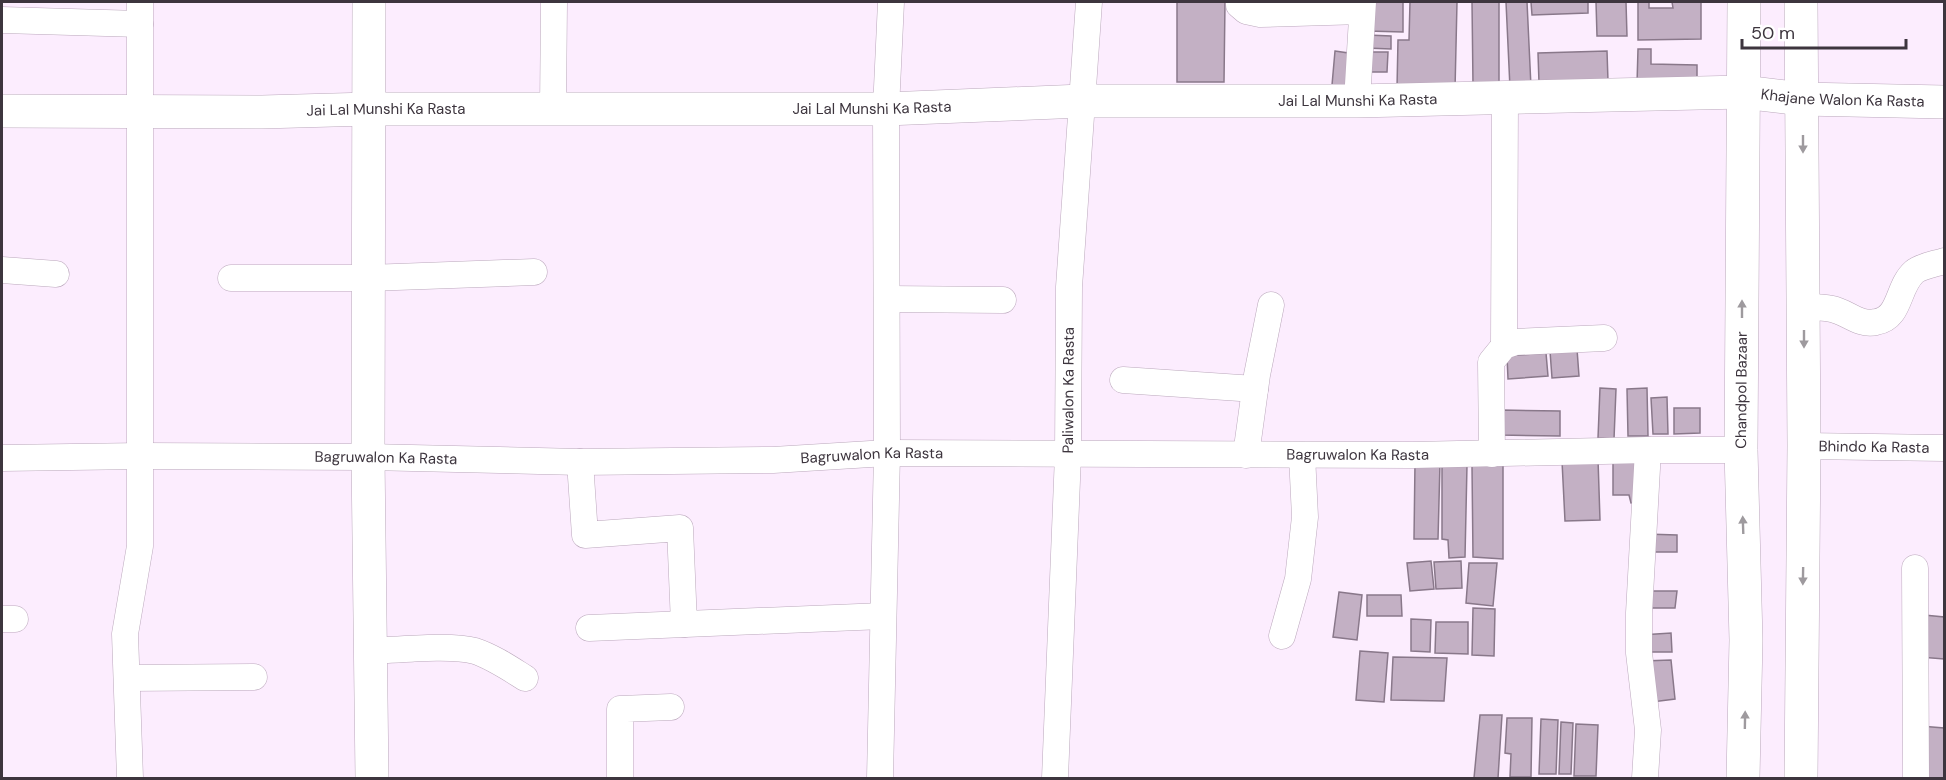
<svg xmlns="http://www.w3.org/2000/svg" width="1946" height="780" viewBox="0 0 1946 780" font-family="'DM Sans',sans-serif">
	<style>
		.building { fill: #c3b0c4; stroke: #89788a; stroke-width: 1.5 }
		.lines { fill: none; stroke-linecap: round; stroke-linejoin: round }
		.minor-casing { stroke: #bba8bc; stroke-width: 27 }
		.tertiary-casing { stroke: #bba8bc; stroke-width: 34 }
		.secondary-casing { stroke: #bba8bc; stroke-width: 34 }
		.primary-casing { stroke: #bba8bc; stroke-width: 34 }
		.minor { stroke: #fff; stroke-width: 26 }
		.tertiary { stroke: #fff; stroke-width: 33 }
		.secondary { stroke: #fff; stroke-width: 33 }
		.primary { stroke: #fff; stroke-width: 33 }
		.oneway { fill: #9e9a9e }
		.labels { text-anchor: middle; stroke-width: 4.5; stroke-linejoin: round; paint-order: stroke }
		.street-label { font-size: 15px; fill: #3d353e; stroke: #fff }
	</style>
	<rect width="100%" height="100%" fill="#fcedfe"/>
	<path class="building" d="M1177 2H1225L1224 82H1177Z
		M1367 2H1403V32L1367 31Z
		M1410 2H1457L1455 90 1397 88 1398 40H1409Z
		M1472 2H1499V84L1473 85Z
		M1506 2H1527L1531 87 1510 88Z
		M1531 2H1588V13L1532 15Z
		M1596 2H1626L1627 36H1597Z
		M1638 2H1649V8H1673L1672 2H1701V39L1638 40Z
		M1367 35 1391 36V49L1366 48Z
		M1638 49H1651V64L1697 65V86L1637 84Z
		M1335 51 1355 54 1352 87 1332 85Z
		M1607 51 1608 81 1539 83 1538 53Z
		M1368 52H1388L1387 72H1368Z
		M1577 349 1579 376 1552 378 1550 351Z
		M1546 353 1548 376 1508 379 1507 356Z
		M1600 388 1616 389 1614 439 1598 438Z
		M1647 388 1648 436H1628L1627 389Z
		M1667 397 1668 434H1653L1651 398Z
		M1674 408H1700V433L1674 434Z
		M1501 410 1560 411V436L1500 435Z
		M1644 458 1643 501 1631 503 1629 495H1613V459Z
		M1598 459 1600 520 1565 521 1562 461Z
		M1415 463H1440L1438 539H1414Z
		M1442 464 1467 465 1465 557 1449 558 1448 540 1442 539Z
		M1503 465V559L1473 557 1472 466Z
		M1645 534 1677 535V552H1645Z
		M1431 561 1434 589 1410 591 1407 563Z
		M1461 561 1462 588 1436 589 1434 562Z
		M1469 563H1497L1493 606 1466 603Z
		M1642 591H1677L1675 608H1643Z
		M1339 592 1362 595 1357 640 1333 637Z
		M1367 595H1401L1402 616H1367Z
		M1473 608 1495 609 1494 656 1472 655Z
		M1924 615 1944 617V659L1920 657Z
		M1411 619 1431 620 1430 652 1411 651Z
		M1436 622H1468V654L1435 653Z
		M1671 633 1672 652H1641V635Z
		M1360 651 1388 653 1384 702 1356 700Z
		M1393 657 1447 658 1444 701 1391 700Z
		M1671 660 1675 699 1652 702 1643 661Z
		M1480 715H1502L1498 778H1474Z
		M1507 718H1532L1531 777H1510L1511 754 1505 753Z
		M1541 719 1558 720 1556 774H1539Z
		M1561 722 1573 723 1571 774H1559Z
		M1576 724 1598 725 1596 776H1574Z
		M1920 726 1944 728V778H1918Z"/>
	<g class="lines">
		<g class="minor-casing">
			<g id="minor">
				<path d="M1239 2V5L1246 11 1260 14 1362 11"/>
				<path d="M2 20 140 24"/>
				<path d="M1357 101 1363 2"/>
				<path d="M553 109 554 2"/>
				<path d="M2 270 56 274"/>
				<path d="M231 278H368L534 272"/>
				<path d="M887 299 1003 300"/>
				<path d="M1804 307C1813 307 1823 307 1832 309 1847 312 1859 326 1876 322 1901 318 1897 287 1914 272 1921 266 1935 264 1944 261"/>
				<path d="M1504 346 1505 98"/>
				<path d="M1123 380 1255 389"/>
				<path id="s1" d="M1804 446 1944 448"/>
				<path d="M1492 454 1491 362 1504 346 1516 342 1604 338"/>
				<path d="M1246 455 1257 375 1271 305"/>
				<path id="s2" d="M2 458 141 456 368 457 580 462 773 460 887 453 1413 455 1648 450H1741"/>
				<path d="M580 462 585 535 680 528 684 624"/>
				<path d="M1915 568 1916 778"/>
				<path d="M2 619H15"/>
				<path d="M589 628 883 616"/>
				<path d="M1282 636 1298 579 1305 517 1302 455"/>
				<path d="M370 651C396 650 451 644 475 651 493 657 509 668 525 678"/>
				<path d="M127 678 254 677"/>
				<path d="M130 778 125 634 140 546V2"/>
				<path d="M620 778V709L671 707"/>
				<path d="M880 778 887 453 886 109 891 2"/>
				<path id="s3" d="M1055 778 1068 455 1069 287 1089 2"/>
				<path d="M1645 778 1648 730 1639 653V613L1648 450"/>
			</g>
		</g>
		<g class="tertiary-casing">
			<g id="tertiary">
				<path d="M369 2 368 457 372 778"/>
				<path id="s4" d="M1743 92 1802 99 1944 102"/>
			</g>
		</g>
		<g class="secondary-casing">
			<g id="secondary">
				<path id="s5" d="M2 111 262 112 369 109H886L1082 101H1357L1743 92"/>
			</g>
		</g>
		<g class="primary-casing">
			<g id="primary">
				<path id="s6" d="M1743 778 1746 640 1741 450 1744 2"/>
				<path d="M1801 778 1804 446 1801 2"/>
			</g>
		</g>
		<use href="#minor" class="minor"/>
		<use href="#tertiary" class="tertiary"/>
		<use href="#secondary" class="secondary"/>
		<use href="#primary" class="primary"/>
	</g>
	<defs><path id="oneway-solid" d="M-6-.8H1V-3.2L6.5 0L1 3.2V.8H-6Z" transform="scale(1.5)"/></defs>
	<g class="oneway">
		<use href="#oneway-solid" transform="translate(1803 144) rotate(90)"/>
		<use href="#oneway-solid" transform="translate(1742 309) rotate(-90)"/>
		<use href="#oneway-solid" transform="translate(1804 339) rotate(90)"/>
		<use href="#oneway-solid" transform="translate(1743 525) rotate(-92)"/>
		<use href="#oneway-solid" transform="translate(1803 576) rotate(91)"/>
		<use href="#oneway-solid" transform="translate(1745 720) rotate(-89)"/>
	</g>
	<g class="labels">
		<g class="street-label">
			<text dy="5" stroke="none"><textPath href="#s4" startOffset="100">Khajane Walon Ka Rasta</textPath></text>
			<text dy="5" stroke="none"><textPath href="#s5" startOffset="1356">Jai Lal Munshi Ka Rasta</textPath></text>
			<text dy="5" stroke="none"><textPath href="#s5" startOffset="870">Jai Lal Munshi Ka Rasta</textPath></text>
			<text dy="5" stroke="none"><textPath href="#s5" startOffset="384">Jai Lal Munshi Ka Rasta</textPath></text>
			<text dy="5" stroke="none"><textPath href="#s3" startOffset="388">Paliwalon Ka Rasta</textPath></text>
			<text dy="5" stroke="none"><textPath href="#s6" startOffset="388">Chandpol Bazaar</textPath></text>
			<text dy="5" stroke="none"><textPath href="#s1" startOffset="70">Bhindo Ka Rasta</textPath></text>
			<text dy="5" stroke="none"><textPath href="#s2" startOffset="1356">Bagruwalon Ka Rasta</textPath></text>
			<text dy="5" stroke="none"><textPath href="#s2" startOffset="870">Bagruwalon Ka Rasta</textPath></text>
			<text dy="5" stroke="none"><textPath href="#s2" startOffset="384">Bagruwalon Ka Rasta</textPath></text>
		</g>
	</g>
	<rect width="1946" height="780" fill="none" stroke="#3d353e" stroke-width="6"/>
	<path d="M1742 39v9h164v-9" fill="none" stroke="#3d353e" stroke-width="3"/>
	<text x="1751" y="39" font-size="18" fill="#3d353e" stroke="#ffffff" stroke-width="4.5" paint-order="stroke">50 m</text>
</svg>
